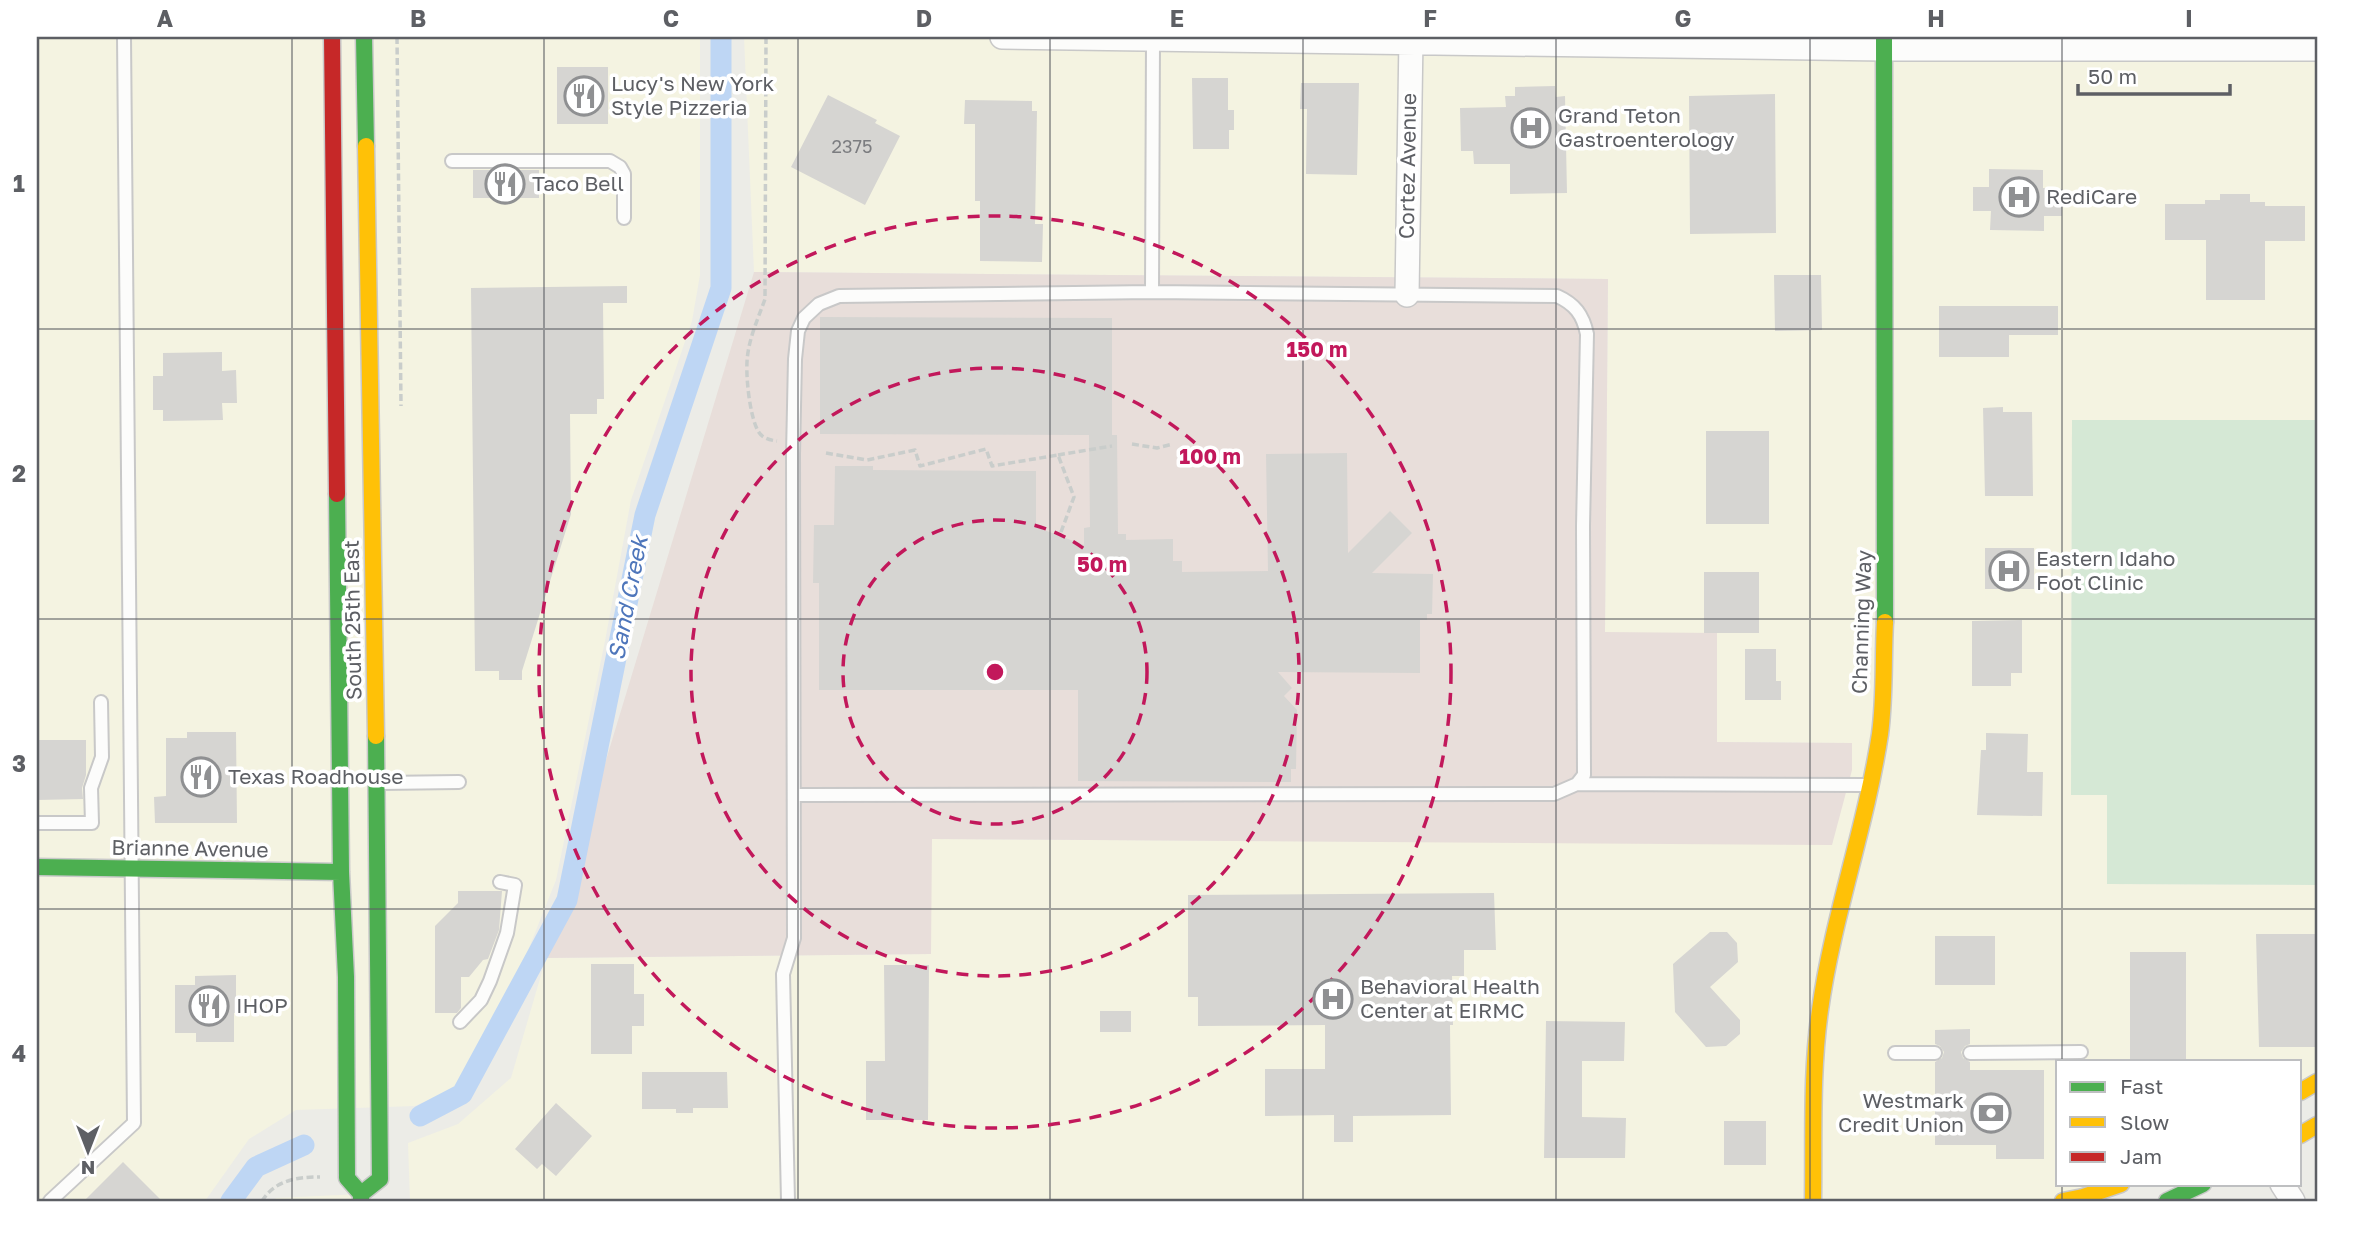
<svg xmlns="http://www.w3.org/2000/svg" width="2354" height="1238" viewBox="0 0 2354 1238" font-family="'Golos Text',sans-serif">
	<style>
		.commercial { fill: #f4f3e1 }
		.medical { fill: #e8deda }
		.green { fill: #d5e8d5 }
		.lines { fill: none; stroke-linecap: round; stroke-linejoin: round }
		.canal { stroke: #bed6f4; stroke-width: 21 }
		.building { fill: #d6d5d2 }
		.lane-casing { stroke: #c8c8c8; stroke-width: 16 }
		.street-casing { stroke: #c8c8c8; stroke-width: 26 }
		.fast-casing { stroke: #c9c9c9; stroke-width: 19 }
		.slow-casing { stroke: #c9c9c9; stroke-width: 19 }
		.jam-casing { stroke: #c9c9c9; stroke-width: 19 }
		.path { stroke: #c9cdcb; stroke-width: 3.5; stroke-dasharray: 7 3.5; stroke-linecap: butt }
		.lane { stroke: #fcfcfb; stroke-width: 12 }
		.street { stroke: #fcfcfb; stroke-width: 23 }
		.fast { stroke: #4caf50; stroke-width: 16 }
		.slow { stroke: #ffc107; stroke-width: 16 }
		.jam { stroke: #c62828; stroke-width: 16 }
		.grid { fill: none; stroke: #5d5f64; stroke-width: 2; stroke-opacity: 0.55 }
		.ring { fill: none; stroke: #c2185b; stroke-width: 3.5; stroke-dasharray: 12 9 }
		.labels { text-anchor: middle; stroke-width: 7; stroke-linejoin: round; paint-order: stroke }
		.number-label { font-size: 18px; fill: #7c7d80 }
		.poi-label { font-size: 21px; fill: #5d5f64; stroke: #fff; text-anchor: start }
		.street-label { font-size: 21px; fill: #5d5f64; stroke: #fff }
		.water-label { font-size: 23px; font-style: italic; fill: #4e76bb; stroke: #fff }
		.centre { fill: #c2185b; stroke: #fff; stroke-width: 3.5 }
		.ring-label { font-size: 21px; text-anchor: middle; font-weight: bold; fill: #c2185b; stroke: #fff; stroke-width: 7; stroke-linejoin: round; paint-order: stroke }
		.neatline { fill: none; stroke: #5d5f64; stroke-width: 2.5 }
		.grid-label { font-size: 23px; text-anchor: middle; font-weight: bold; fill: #5d5f64 }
	</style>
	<rect width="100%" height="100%" fill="#ecece7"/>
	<path class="commercial" d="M37 37H700V275L692 321 631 500 605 641 556 880 523 963 458 1086 415 1106 296 1110 249 1139 205 1201H37Z
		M744 37H1617L2317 50V420H2072L2071 794 2107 795V884L2317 885V1082L2300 1092V1061H2058V1184H2117L2060 1201H410L408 1143 458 1124 511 1078 546 958 931 954V839L1832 844 1852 743 1717 742 1605 632 1608 279 754 272Z
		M361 1194V1201H274L276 1198Z"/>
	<path class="medical" d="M754 272 1608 279 1605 632 1717 633V742L1852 743V770L1832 845 932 839 931 954 546 958Z"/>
	<path class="green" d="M2072 420H2317V885L2107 884V795H2071Z"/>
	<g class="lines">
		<path class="canal" d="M420 1116 462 1094 567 900 645 515 721 288V37
			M231 1201 256 1167 304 1145"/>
	</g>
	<path class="building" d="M557 67H608V124H557Z
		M1192 78H1228V110H1234V130H1229V149H1193Z
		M1301 83H1359L1357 175 1306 174 1307 109H1300Z
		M1555 86 1556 97 1565 96 1567 193 1510 194V164H1474L1473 151H1461L1460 108 1506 107 1505 96H1515V87Z
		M1775 94 1776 233 1690 234 1689 96Z
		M828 95 877 120 875 123 900 136 865 205 791 167Z
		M965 100 1032 101V111H1037L1035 224H1043L1042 262 980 261V201H975V124H964Z
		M1989 169 2043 170V188L2062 189V216H2044V231L1990 230 1991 211H1973V187H1989Z
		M473 170H539V198H473Z
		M2220 194H2250V202H2265V206H2305V241H2265V300H2206V240H2165V204H2205V200H2220Z
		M1774 275H1821L1822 330 1775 331Z
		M627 286V303H603L604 399H597V414H570L571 514 522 671V680H499V671H475L471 288Z
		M1939 306H2058V335H2009V357H1939Z
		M820 317 1112 318V435H1117L1118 534H1126V540L1173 539V561H1182V572L1268 571 1266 454 1347 453 1348 553 1390 511 1412 533 1372 573 1433 574 1432 614H1427V620H1420V673L1278 672 1292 688 1284 696 1297 710 1296 769H1291V782L1078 781V690H819V583H813L814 525H834L835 466H873V470L1036 471V527L1084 545V528L1090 527 1089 435 820 434Z
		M222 352V371L236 370 237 403H222L223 420 163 421V410H153V376H163V353Z
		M2003 407V412H2032L2033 496H1985L1983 408Z
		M1706 431H1769V524H1706Z
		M1985 548H2034V589H1985Z
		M1704 572H1759V633H1704Z
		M2022 620V673H2011V686H1972V621Z
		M1745 649H1776V681H1781V700H1745Z
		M187 732H236L237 823H155L154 797 166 796V738H187Z
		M1986 733 2028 734 2027 772H2043L2042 816 1977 815 1981 750H1986Z
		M37 740H86V775L82 788 83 799 37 800Z
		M458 891H502L499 930 488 959 483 960 469 977H461V1008L457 1013H435V926L458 903Z
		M1494 893 1496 950H1464V976H1452L1453 1025H1450L1451 1115 1353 1116V1142H1334V1115L1265 1116V1069H1325V1025L1198 1026V997H1188V895Z
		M1710 932H1727L1737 943 1738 962 1710 987 1740 1020V1034L1726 1046 1706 1047 1675 1012 1673 964Z
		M2256 934H2316L2317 1047H2259Z
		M1935 936H1995V985H1935Z
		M2130 952H2186V1061H2130Z
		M591 964H634V994H644V1026H632V1054H591Z
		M884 965H929L928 1120H866V1061H885Z
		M236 975V998H244V1013H234V1042H196V1033H175V985H195V976Z
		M1100 1011H1131V1032H1100Z
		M1546 1021 1625 1022 1624 1061H1582V1117L1626 1118 1625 1158H1544Z
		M1970 1029V1044L1965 1046 1961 1052 1963 1058 1970 1062V1070H2044V1159H1996V1145H1935V1062L1942 1058 1944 1052 1940 1046 1935 1044V1030Z
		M642 1072H727L728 1108H693V1113H676V1109H642Z
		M556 1103 592 1136 556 1176 542 1164 537 1169 515 1149Z
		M1724 1121H1766V1165H1724Z
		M123 1162 162 1201H84Z"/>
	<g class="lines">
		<g class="lane-casing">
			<path id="lane" d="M452 161H610L620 167 624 174V218
				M1152 292 1153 39
				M381 783 459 782
				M1577 784 1867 785
				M37 823H92L91 788 102 757 101 702
				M460 1022 481 1000 490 981 507 933 515 885 500 882
				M1895 1053H1935
				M1970 1053 2081 1052
				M50 1201 134 1123 124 37
				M788 1201 783 974 794 938 793 454 795 359 798 331 804 318 819 304 839 296 1152 292 1557 296C1575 304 1583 315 1587 334L1583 526 1584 775 1577 784 1554 794 794 795"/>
		</g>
		<g class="street-casing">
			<path id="street" d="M1002 37 1884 49H2317
				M1407 295 1411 37
				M2282 1184 2293 1201"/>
		</g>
		<g class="fast-casing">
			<path id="fast" d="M364 37 366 146
				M1884 37 1885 622
				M337 494 341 872 346 977 347 1178 361 1194V1201
				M37 867 341 872
				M361 1194 380 1179 376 736
				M2167 1201 2203 1184"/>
		</g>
		<g class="slow-casing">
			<path id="slow" d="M366 146 376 736
				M2300 1092 2317 1082
				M2300 1135 2317 1125
				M1813 1201C1814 1137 1811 1073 1820 1010 1833 916 1866 827 1880 734 1885 697 1883 659 1885 622
				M2063 1201 2083 1197 2121 1184"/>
		</g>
		<g class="jam-casing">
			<path id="jam" d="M332 37 337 494"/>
		</g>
		<path class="path" d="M397 37 401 406
			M766 37 765 299C758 319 748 340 747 362 746 380 750 416 758 431 762 438 769 440 777 441
			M1132 444 1157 448 1173 444
			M826 453 867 460 915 450 920 466 986 449 992 466 1058 455 1074 497 1061 532
			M1058 455 1112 446
			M262 1201C275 1180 297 1177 320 1177"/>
		<use href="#lane" class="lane"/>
		<use href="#street" class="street"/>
		<use href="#fast" class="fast"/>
		<use href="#slow" class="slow"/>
		<use href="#jam" class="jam"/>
	</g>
	<path class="grid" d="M292 37V1201M544 37V1201M798 37V1201M1050 37V1201M1303 37V1201M1556 37V1201M1810 37V1201M2062 37V1061M37 329H2317M37 619H2317M37 909H2317M2062 1184V1201"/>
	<g class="ring">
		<circle cx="995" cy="672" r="152"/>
		<circle cx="995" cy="672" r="304"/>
		<circle cx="995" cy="672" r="456"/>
	</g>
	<defs>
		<g id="restaurant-ring" transform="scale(2.0125)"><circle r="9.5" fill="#fff" stroke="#8f9092" stroke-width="1.5"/><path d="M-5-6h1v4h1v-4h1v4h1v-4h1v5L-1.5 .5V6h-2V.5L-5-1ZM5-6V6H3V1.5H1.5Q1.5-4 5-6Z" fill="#8f9092"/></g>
		<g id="hospital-ring" transform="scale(2.0125)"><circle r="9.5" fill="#fff" stroke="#8f9092" stroke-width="1.5"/><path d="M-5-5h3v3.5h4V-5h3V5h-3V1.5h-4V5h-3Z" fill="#8f9092"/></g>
		<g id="bank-ring" transform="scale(2.0125)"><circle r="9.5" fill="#fff" stroke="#8f9092" stroke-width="1.5"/><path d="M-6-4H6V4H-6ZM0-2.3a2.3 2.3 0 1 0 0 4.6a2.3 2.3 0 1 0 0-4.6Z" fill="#8f9092"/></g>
	</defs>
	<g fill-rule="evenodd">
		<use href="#restaurant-ring" x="584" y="96"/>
		<use href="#hospital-ring" x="1531" y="128"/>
		<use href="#restaurant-ring" x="505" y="184"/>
		<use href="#hospital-ring" x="2019" y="197"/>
		<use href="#hospital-ring" x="2009" y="571"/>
		<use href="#restaurant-ring" x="201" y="777"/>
		<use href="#hospital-ring" x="1333" y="999"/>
		<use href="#restaurant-ring" x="209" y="1006"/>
		<use href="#bank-ring" x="1991" y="1113"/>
	</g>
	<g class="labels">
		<g class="number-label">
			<text x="852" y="153">2375</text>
		</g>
		<g class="poi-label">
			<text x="611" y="91">Lucy's New York<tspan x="611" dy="24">Style Pizzeria</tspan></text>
			<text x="1558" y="123">Grand Teton<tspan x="1558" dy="24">Gastroenterology</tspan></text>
			<text x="532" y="191">Taco Bell</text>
			<text x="2046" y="204">RediCare</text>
			<text x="2036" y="566">Eastern Idaho<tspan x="2036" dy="24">Foot Clinic</tspan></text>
			<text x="228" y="784">Texas Roadhouse</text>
			<text x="1360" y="994">Behavioral Health<tspan x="1360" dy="24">Center at EIRMC</tspan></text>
			<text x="236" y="1013">IHOP</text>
			<text x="1964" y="1108" text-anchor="end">Westmark<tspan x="1964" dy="24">Credit Union</tspan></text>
		</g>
		<g class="street-label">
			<text transform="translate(1408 166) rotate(-89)" y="7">Cortez Avenue</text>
			<text transform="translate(353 620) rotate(-91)" y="7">South 25th East</text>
			<text transform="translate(1862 622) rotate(-88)" y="7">Channing Way</text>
			<text transform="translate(190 849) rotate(1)" y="7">Brianne Avenue</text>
		</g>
		<g class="water-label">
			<text transform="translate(628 598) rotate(-79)" y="8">Sand Creek</text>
		</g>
	</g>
	<circle cx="995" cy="672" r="10" class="centre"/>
	<g class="ring-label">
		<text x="1317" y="357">150 m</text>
		<text x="1210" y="464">100 m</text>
		<text x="1102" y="572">50 m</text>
	</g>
	<rect width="2354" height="1238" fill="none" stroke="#ffffff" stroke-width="77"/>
	<rect x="2056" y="1060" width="245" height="126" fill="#ffffff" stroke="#bebfc1" stroke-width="2"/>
	<rect x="2070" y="1082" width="35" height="10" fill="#4caf50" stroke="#bebfc1" stroke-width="2"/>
	<text x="2120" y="1094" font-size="21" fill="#5d5f64">Fast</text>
	<rect x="2070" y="1117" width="35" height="10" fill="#ffc107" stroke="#bebfc1" stroke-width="2"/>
	<text x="2120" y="1130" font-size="21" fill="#5d5f64">Slow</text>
	<rect x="2070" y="1152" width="35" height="10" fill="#c62828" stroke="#bebfc1" stroke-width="2"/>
	<text x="2120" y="1164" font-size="21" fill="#5d5f64">Jam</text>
	<g transform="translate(88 1151) rotate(180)" stroke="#ffffff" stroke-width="5" paint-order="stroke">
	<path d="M0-5L12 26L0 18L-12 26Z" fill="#5d5f64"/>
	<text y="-10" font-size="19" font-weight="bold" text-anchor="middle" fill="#5d5f64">N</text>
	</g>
	<path d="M2078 84v10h152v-10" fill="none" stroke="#5d5f64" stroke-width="3.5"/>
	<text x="2088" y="84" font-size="21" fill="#5d5f64" stroke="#ffffff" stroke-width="5" paint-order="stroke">50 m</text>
	<rect x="38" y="38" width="2278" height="1162" class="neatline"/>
	<g class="grid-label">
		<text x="165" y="27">A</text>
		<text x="418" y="27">B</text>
		<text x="671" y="27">C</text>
		<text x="924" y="27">D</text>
		<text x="1177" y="27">E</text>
		<text x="1430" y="27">F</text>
		<text x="1683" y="27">G</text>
		<text x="1936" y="27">H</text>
		<text x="2189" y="27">I</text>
		<text x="19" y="192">1</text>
		<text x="19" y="482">2</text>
		<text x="19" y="772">3</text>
		<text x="19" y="1062">4</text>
	</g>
</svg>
